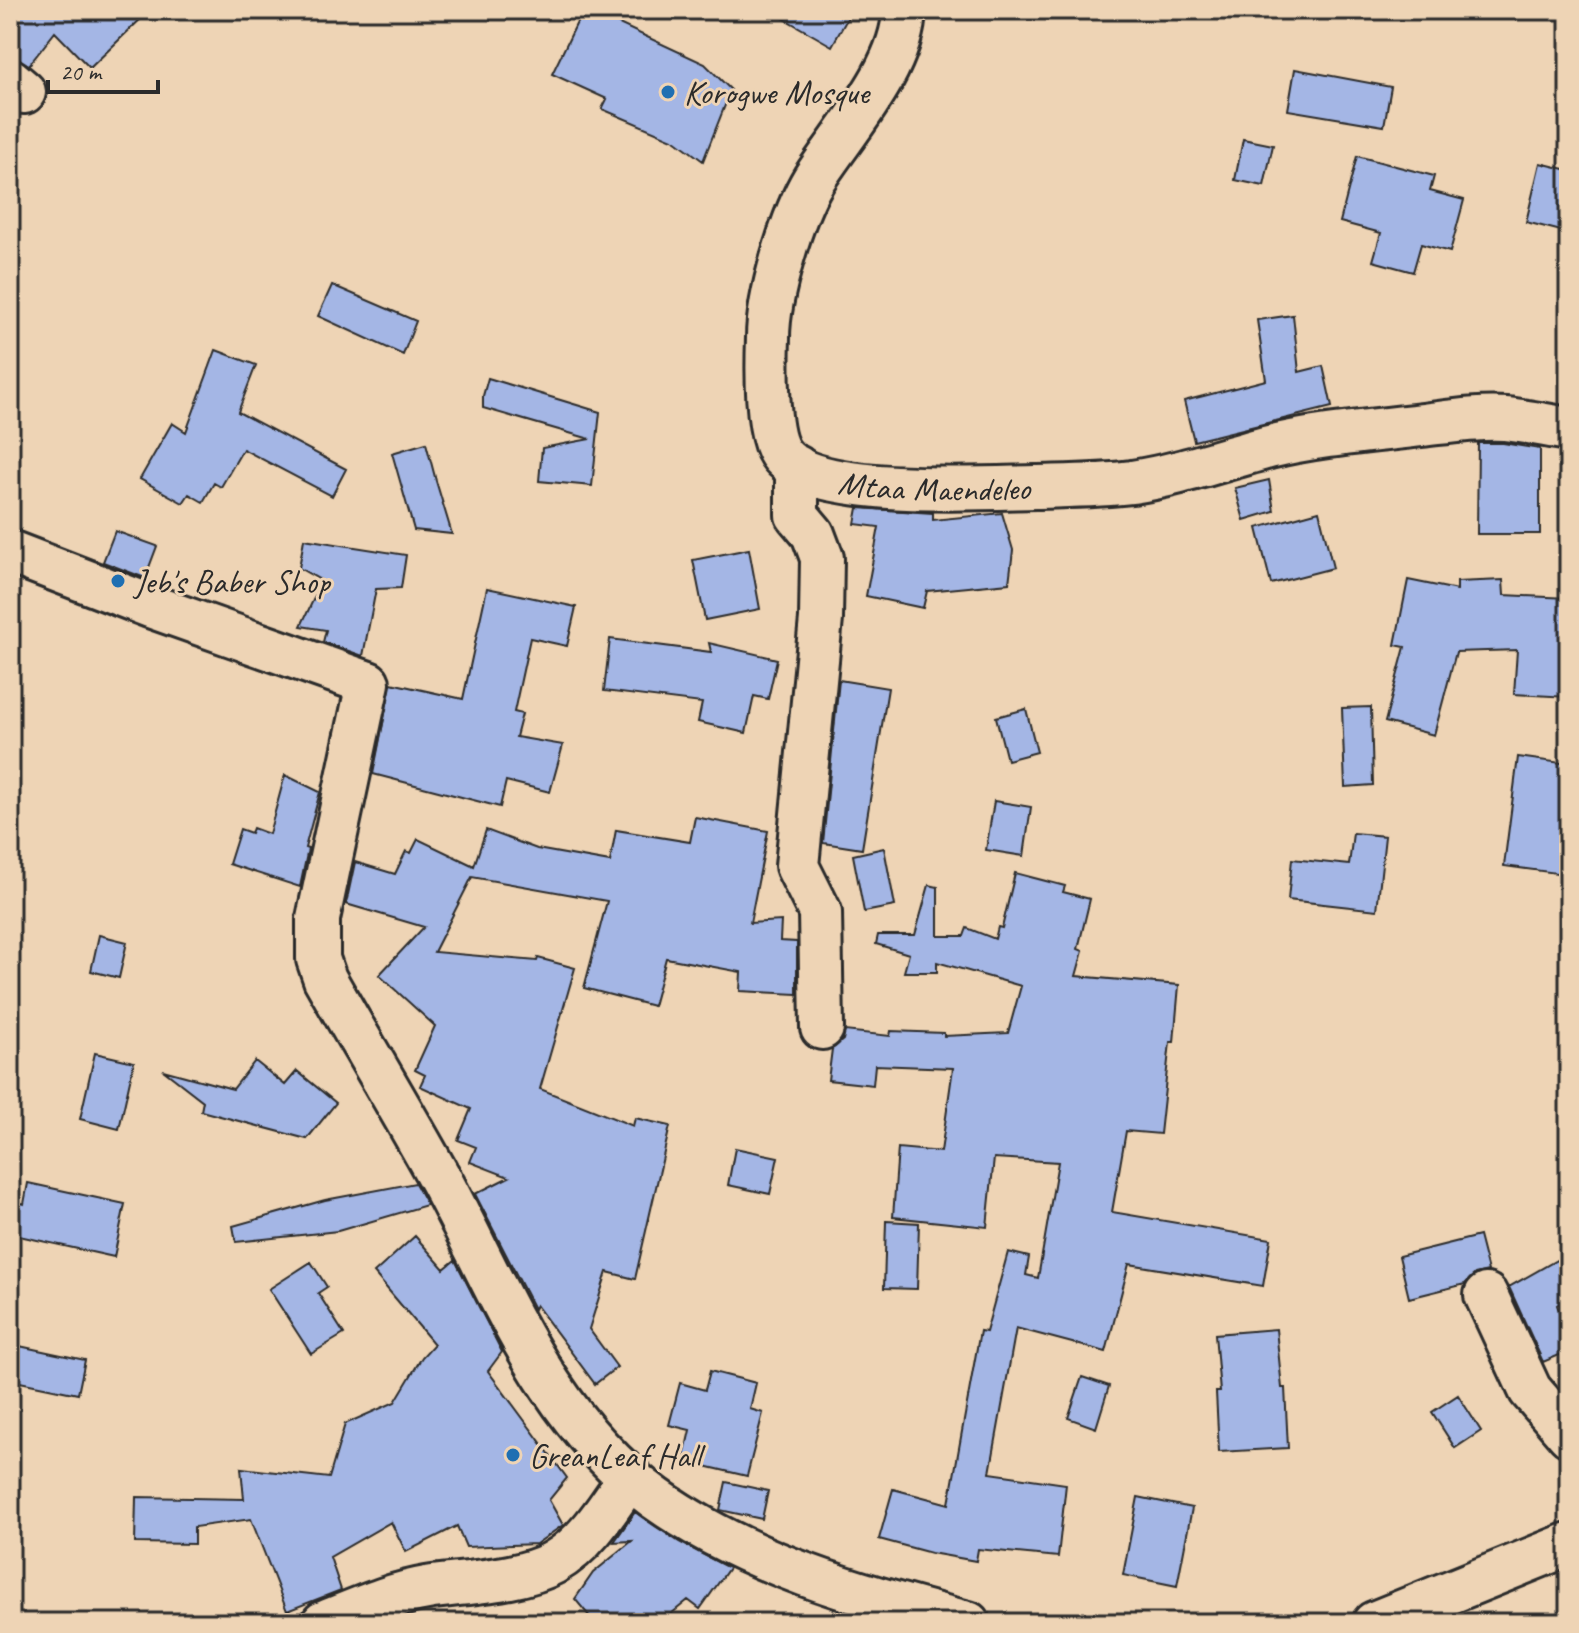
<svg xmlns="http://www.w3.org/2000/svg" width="1579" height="1633" viewBox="0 0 1579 1633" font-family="Caveat,sans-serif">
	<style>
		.building { fill: #a4b6e5; stroke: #2b2b2b; stroke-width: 2 }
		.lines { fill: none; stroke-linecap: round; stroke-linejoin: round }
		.street-casing { stroke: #2b2b2b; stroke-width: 48 }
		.street { stroke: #eed4b5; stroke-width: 42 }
		.poi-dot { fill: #1f6fb2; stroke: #eed4b5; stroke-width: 3 }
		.labels { text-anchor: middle; stroke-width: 6; stroke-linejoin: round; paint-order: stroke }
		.poi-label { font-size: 34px; fill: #2b2b2b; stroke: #eed4b5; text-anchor: start }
		.street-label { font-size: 34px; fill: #2b2b2b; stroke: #eed4b5 }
	</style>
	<rect width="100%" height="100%" fill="#eed4b5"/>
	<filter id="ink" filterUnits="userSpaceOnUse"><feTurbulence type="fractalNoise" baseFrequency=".0125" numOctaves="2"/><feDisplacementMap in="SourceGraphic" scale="16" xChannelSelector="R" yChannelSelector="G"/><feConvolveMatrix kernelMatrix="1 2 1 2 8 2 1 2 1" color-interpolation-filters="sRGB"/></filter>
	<g filter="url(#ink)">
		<path class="building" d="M10 10H150L90 68 55 32 29 65 15 57H10Z
			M583 10H624L619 24 705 64 731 90 703 161 675 140 602 109 607 99 552 74Z
			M769 10H852L832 46Z
			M1295 69 1391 87 1384 126 1288 110Z
			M1243 139 1273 145 1264 186 1235 180Z
			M1357 156 1434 176 1430 191 1464 200 1450 252 1421 244 1413 272 1373 261 1381 233 1340 222Z
			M1540 163 1569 170V233L1526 222Z
			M332 285 416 321 403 355 318 316Z
			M1293 315 1299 372 1323 366 1332 407 1194 441 1184 401 1266 380 1257 320Z
			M216 350 256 365 238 412 346 469 332 496 243 449 221 487 214 483 203 502 189 494 183 503 140 479 172 423 186 432Z
			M488 378 600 412 592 486 539 481 542 448 590 439 483 408V396Z
			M426 443 436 481 452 534 414 530 392 453Z
			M1478 443H1503L1540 449V534H1477Z
			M1269 480 1274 511 1244 520 1235 488Z
			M858 508 933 513V520L1002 513 1013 550 1009 583 927 591 923 608 866 596 879 527 855 524Z
			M1319 511 1333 568 1271 584 1257 528Z
			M115 531 157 546 145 578 103 562Z
			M304 539 406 555 401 588 376 589 363 656 323 642 326 630 301 626 322 581 299 568Z
			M749 549 760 609 705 620 693 560Z
			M1408 580 1457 590V582L1503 580 1504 595 1569 598V697L1514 694 1517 650 1456 652 1434 735 1385 722 1405 647 1395 645Z
			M487 588 576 607 567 646 530 638 514 712 522 714 516 737 563 745 550 792 506 781 500 807 373 774 391 683 463 699Z
			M610 639 711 652 709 643 777 659 768 699 754 696 746 733 698 722 702 703 604 691Z
			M839 680 888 688 862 849 823 843Z
			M1371 707 1373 785 1345 787 1342 708Z
			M1026 709 1037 752 1007 760 996 717Z
			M1518 757 1569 764V834L1564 874 1504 866Z
			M285 775 320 792 305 848 308 849 300 887 229 864 240 829 251 833 253 828 269 834Z
			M994 801 1031 807 1024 856 986 850Z
			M695 817 768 831 750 923 781 921 780 941 797 942V994L740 991 741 972 666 958 653 1006 584 988 607 901 472 877 434 952 537 961 538 958 575 968 540 1089 633 1126 635 1118 670 1126 635 1279 607 1272 589 1329 617 1367 595 1384 536 1305 534 1309 475 1194 509 1177 470 1162 476 1147 458 1140 471 1109 420 1086 425 1075 415 1070 435 1026 379 975 424 927 346 904 355 862 395 874 406 851 411 853 418 839 474 866 486 830 537 849 610 862 616 830 690 842Z
			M1353 833 1385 836 1377 910 1288 900 1292 859 1349 865Z
			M884 848 895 906 864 912 853 855Z
			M1015 873 1065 886 1063 892 1090 899 1078 949 1083 951 1076 976 1179 985 1174 1042H1170L1160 1134 1126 1131 1112 1212 1271 1239 1263 1286 1129 1264 1106 1352 1016 1328 990 1473 1066 1484 1058 1557 978 1549 976 1561 931 1553 879 1539 893 1489 949 1504 980 1331 986 1332 1008 1252 1029 1257 1026 1275 1038 1278 1058 1162 994 1158 987 1227 893 1217 898 1148 941 1152 953 1068 875 1065 873 1085 828 1080 832 1049 843 1040 845 1031 890 1036 891 1031 944 1033V1036L1008 1033 1021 986 937 962V972H904L909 954 876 944 878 935H915L929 885 938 887V936H964L967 928 995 939 998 927 1002 928Z
			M99 935 127 942 119 978 91 971Z
			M95 1053 134 1062 119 1129 80 1119Z
			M255 1061 285 1085 297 1071 336 1103 307 1139 201 1111 203 1101 163 1070 233 1089Z
			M735 1148 778 1157 770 1194 728 1185Z
			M28 1183 125 1204 114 1257 10 1234V1199L24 1204Z
			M415 1183 427 1205 338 1231 236 1242 233 1226 325 1200Z
			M886 1221 919 1223 917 1289 884 1288Z
			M415 1236 444 1269 455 1260 502 1352 488 1371 567 1478 549 1500 563 1525 536 1544 466 1547 457 1526 406 1552 391 1522 330 1557 341 1590 287 1611 251 1519 194 1527V1544L135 1543 136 1497 244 1499 241 1468 329 1478 345 1424 395 1402 422 1357 434 1344 374 1273Z
			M1479 1236 1488 1271 1475 1274 1465 1284 1409 1298 1399 1256Z
			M1569 1253V1298L1557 1305 1569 1337V1351L1543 1362 1509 1287Z
			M311 1262 327 1287 318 1293 344 1334 311 1354 269 1289Z
			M1276 1329 1282 1388H1285L1288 1448 1219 1452 1216 1392H1220L1215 1334Z
			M10 1344 85 1360 78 1394 10 1380Z
			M710 1371 756 1383 750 1409 763 1413 747 1476 683 1461 690 1430 669 1425 680 1383 705 1390Z
			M1082 1377 1109 1386 1096 1428 1068 1418Z
			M1458 1395 1481 1431 1455 1448 1432 1412Z
			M726 1482 768 1491 762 1519 720 1510Z
			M1138 1497 1192 1508 1177 1586 1123 1575Z
			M635 1512 679 1542 729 1568 700 1609 688 1600 660 1623H595L575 1599 593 1573 632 1541 614 1542Z"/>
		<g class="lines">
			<g class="street-casing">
				<g id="street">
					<path id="s1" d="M904 10C903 68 844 132 814 179 792 215 768 296 768 338 767 364 766 432 780 453 810 499 983 488 1035 487 1068 486 1100 486 1132 482 1179 475 1223 459 1269 447 1318 435 1372 431 1422 425 1448 422 1479 417 1505 419 1527 421 1548 426 1569 429"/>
					<path d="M10 80 24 92"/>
					<path d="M797 467V515L813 534 822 558 821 619 797 866 820 912 822 1028"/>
					<path d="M10 552 150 606 368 683 318 919V959L325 979C363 1046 403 1112 440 1179 501 1292 546 1419 655 1498 746 1563 861 1596 968 1623"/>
					<path d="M1486 1295 1530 1390 1569 1435"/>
					<path d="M323 1623C356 1610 391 1594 427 1588 465 1582 520 1581 553 1563 587 1544 609 1507 630 1476"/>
					<path d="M1374 1623 1569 1544"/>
				</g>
			</g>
			<use href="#street" class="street"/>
		</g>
	</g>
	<g class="poi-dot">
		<circle cx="668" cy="92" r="8"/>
		<circle cx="118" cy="581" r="8"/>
		<circle cx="513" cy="1455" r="8"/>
	</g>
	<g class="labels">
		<g class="poi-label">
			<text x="684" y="104">Korogwe Mosque</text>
			<text x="134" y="593">Jeb's Baber Shop</text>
			<text x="529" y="1467">GreanLeaf Hall</text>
		</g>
		<g class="street-label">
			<text dy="12" stroke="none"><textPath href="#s1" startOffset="640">Mtaa Maendeleo</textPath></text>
		</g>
	</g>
	<rect width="1579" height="1633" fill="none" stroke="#eed4b5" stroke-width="40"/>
	<rect x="20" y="20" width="1539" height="1593" fill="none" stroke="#2b2b2b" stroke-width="3" filter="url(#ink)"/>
	<path d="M48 80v12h110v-12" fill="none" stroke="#2b2b2b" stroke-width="4"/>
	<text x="60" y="80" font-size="24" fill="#2b2b2b" stroke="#eed4b5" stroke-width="6" paint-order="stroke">20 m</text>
</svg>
